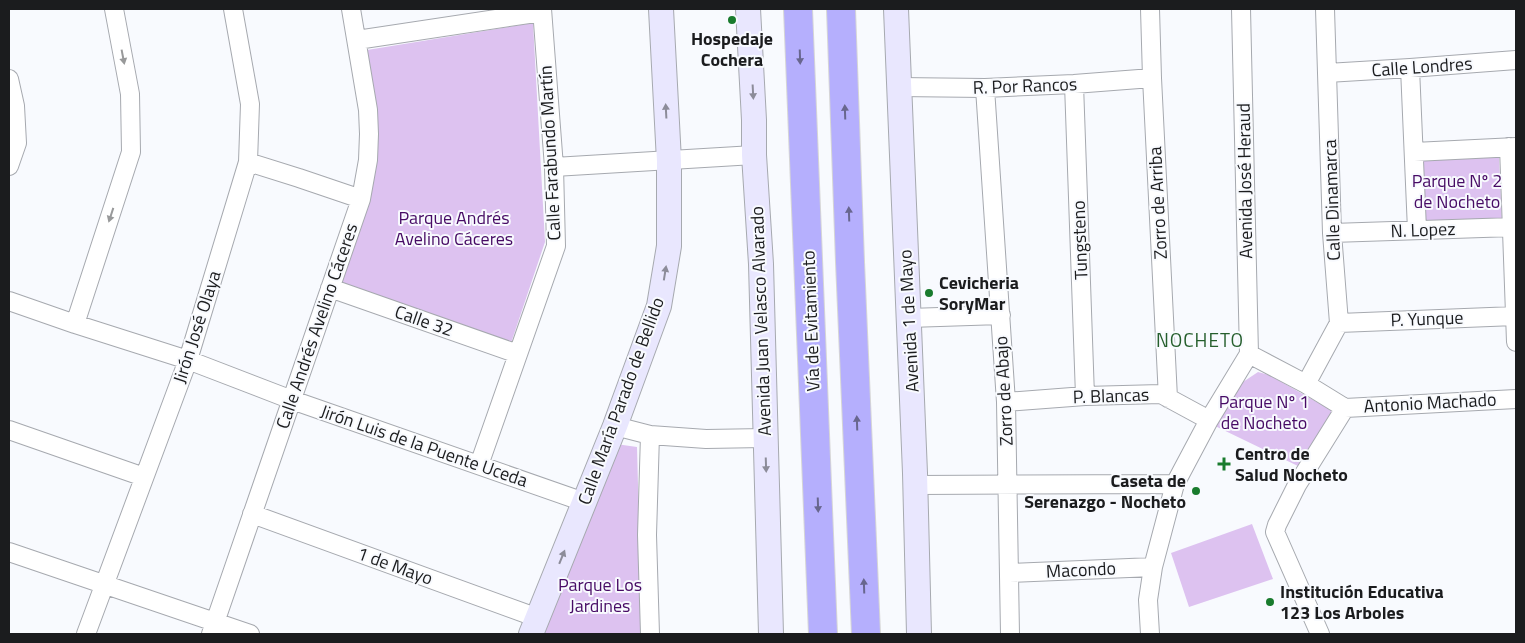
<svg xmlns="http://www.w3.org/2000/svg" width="1525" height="643" viewBox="0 0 1525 643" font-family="'Titillium Web',sans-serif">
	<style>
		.green { fill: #ddc2f0 }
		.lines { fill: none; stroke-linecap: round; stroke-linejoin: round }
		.street-casing { stroke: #a6a9af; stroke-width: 20 }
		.secondary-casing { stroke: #a6a9af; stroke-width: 26 }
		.highway-casing { stroke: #d6d6d6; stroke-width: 30 }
		.street { stroke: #fff; stroke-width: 18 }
		.secondary { stroke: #e9e7fe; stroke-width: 24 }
		.highway { stroke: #b5affd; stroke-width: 28 }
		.oneway { fill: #98999a }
		.oneway2 { fill: #68668e }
		.oneway3 { fill: #8c8c99 }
		.poi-dot { fill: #197b2d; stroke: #f8fafe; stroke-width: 2 }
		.labels { text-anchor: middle; stroke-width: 4; stroke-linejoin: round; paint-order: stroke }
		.poi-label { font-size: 18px; font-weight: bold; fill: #1b1c1e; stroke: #f8fafe; text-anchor: start }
		.street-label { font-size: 18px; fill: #1b1c1e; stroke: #f8fafe }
		.park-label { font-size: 18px; fill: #470b65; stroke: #f8fafe }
		.neighbourhood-label { font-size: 19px; letter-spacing: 1px; fill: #255e2c; stroke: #f8fafe }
	</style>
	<rect width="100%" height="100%" fill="#f8fafe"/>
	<path class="green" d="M533 23 545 242 510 346 339 285 378 137 377 107 367 50Z
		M1499 157 1502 222 1421 227 1417 158Z
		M1258 372 1269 375 1331 410V418L1300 467 1213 425 1240 384Z
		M616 444 637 447 642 634H542Z
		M1252 524 1273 579 1189 607 1171 553Z"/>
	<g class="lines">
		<g class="street-casing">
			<path id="street" d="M1150 9 1152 78 1168 398
				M1241 9 1249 354
				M357 40 542 12
				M1410 68 1417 230
				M1327 73 1410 68 1516 60
				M9 79 15 106 17 143 9 166
				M1074 84 1085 396
				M898 87 985 88 1074 84 1152 78
				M985 88 1006 402 1010 634
				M1509 147 1516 342
				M1414 152 1516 147
				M248 162 299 178 361 199
				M554 167 754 155
				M1332 233 1513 227
				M330 288 518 354
				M9 301 75 324 188 360 292 400 584 502
				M909 318 1001 315
				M1339 323 1515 316
				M75 324 131 152 130 94 114 9
				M1249 354 1306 384 1345 408
				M1306 384 1339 323 1332 233 1325 9
				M1006 402 1085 396 1161 394 1209 420
				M1345 408 1516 399
				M615 426 650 435 706 439 765 438
				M9 430 144 477
				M479 465 556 246 554 167 542 9
				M916 485 1175 484
				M252 514 538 618
				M9 552 250 634
				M1009 573 1153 567
				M86 634 188 360 248 162 250 104 233 9
				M211 634 361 199 368 160 369 134 368 110 351 9
				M650 634 647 535 650 435
				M1150 634 1148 600 1153 567 1175 484 1209 420 1249 354
				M1320 634 1275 532 1277 525 1297 485 1345 408"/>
		</g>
		<g class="secondary-casing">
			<path id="secondary" d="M748 9 754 120V155L761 264 771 634
				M896 9 915 473 919 634
				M531 634 615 426 659 306 669 246V161L661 9"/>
		</g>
		<g class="highway-casing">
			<path id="highway" d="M798 9 823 634
				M841 9 850 262 866 634"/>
		</g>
		<use href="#street" class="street"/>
		<use href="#secondary" class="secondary"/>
		<use href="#highway" class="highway"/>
	</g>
	<defs><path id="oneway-solid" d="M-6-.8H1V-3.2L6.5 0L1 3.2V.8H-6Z" transform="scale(1.25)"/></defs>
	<g class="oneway">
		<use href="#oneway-solid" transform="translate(123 57) rotate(79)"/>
		<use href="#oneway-solid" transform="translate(111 215) rotate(108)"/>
	</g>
	<g class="oneway2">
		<use href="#oneway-solid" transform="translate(800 57) rotate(88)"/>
		<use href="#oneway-solid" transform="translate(845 112) rotate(-92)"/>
		<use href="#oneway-solid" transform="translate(849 214) rotate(-92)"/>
		<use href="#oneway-solid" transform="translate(857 423) rotate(-92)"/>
		<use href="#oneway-solid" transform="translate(818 505) rotate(88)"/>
		<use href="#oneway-solid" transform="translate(864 586) rotate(-92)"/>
	</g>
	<g class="oneway3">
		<use href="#oneway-solid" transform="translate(753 92) rotate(87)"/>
		<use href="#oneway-solid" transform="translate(666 111) rotate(-93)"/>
		<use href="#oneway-solid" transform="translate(665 273) rotate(-81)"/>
		<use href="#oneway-solid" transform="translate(766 465) rotate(88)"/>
		<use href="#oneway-solid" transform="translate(562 557) rotate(-68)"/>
	</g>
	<g class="poi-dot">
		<circle cx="732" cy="20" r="5"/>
		<circle cx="929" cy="293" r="5"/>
		<path d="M1221.5 456.5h5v5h5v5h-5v5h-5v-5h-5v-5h5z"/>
		<circle cx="1196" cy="491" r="5"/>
		<circle cx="1270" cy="602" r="5"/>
	</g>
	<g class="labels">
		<g class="poi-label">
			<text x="732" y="45" text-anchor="middle">Hospedaje<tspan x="732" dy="21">Cochera</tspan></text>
			<text x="939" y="289">Cevicheria<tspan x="939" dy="21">SoryMar</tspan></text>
			<text x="1235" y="460">Centro de<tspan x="1235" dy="21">Salud Nocheto</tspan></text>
			<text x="1186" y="487" text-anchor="end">Caseta de<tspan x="1186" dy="21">Serenazgo - Nocheto</tspan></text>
			<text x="1280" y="598">Institución Educativa<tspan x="1280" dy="21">123 Los Arboles</tspan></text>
		</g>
		<g class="street-label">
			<text transform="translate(1422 67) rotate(-4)" y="6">Calle Londres</text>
			<text transform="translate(1025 86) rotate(-2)" y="6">R. Por Rancos</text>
			<text transform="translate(550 153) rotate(-93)" y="6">Calle Farabundo Martín</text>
			<text transform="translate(1245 181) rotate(-91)" y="6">Avenida José Heraud</text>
			<text transform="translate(1332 200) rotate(-92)" y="6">Calle Dinamarca</text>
			<text transform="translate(1158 203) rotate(-93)" y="6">Zorro de Arriba</text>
			<text transform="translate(1423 230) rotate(-2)" y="6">N. Lopez</text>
			<text transform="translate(1080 240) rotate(-92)" y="6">Tungsteno</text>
			<text transform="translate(1427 319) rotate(-2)" y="6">P. Yunque</text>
			<text transform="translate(424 321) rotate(19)" y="6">Calle 32</text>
			<text transform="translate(761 321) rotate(-92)" y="6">Avenida Juan Velasco Alvarado</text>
			<text transform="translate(811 321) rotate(-92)" y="6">Vía de Evitamiento</text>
			<text transform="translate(909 321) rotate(-93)" y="6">Avenida 1 de Mayo</text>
			<text transform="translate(317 326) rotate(-71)" y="6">Calle Andrés Avelino Cáceres</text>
			<text transform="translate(197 327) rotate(-72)" y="6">Jirón José Olaya</text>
			<text transform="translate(1004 391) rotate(-93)" y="6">Zorro de Abajo</text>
			<text transform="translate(1111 396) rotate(-2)" y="6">P. Blancas</text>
			<text transform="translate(621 401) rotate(-70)" y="6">Calle María Parado de Bellido</text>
			<text transform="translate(1430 403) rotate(-3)" y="6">Antonio Machado</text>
			<text transform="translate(424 446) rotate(19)" y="6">Jirón Luis de la Puente Uceda</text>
			<text transform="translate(395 566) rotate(20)" y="6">1 de Mayo</text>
			<text transform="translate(1081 570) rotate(-3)" y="6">Macondo</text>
		</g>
		<g class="park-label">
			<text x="1457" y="187">Parque Nº 2<tspan x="1457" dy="21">de Nocheto</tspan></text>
			<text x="454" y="224">Parque Andrés<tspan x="454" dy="21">Avelino Cáceres</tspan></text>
			<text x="1264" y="408">Parque Nº 1<tspan x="1264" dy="21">de Nocheto</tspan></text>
			<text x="600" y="591">Parque Los<tspan x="600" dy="21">Jardines</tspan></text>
		</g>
		<g class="neighbourhood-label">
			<text x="1200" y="347">NOCHETO</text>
		</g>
	</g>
	<rect width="1525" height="643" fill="none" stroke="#1b1c1e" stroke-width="20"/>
</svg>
